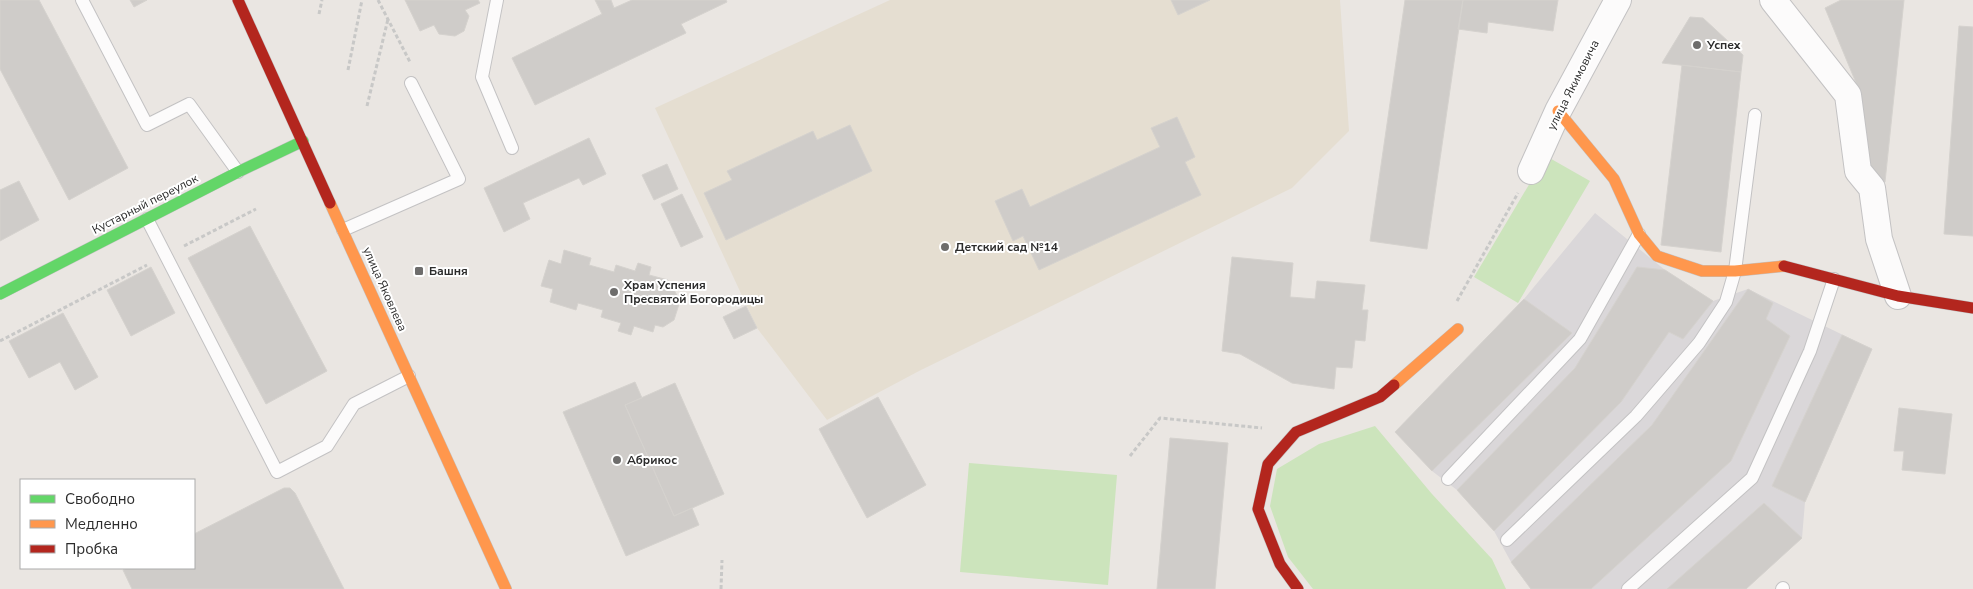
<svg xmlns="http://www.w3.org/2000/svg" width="1973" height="589" viewBox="0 0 1973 589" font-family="'Nunito Sans',sans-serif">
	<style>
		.industrial { fill: #dad7d9 }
		.education { fill: #e5ded1 }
		.green { fill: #cce4bc }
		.building { fill: #cfccc9; stroke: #d5d2ce }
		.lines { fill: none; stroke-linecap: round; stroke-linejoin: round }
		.lane-casing { stroke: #c3c2c3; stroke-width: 14 }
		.street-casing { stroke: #c3c2c3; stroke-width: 28 }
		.fast-casing { stroke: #c3c2c3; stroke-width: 12 }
		.slow-casing { stroke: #c3c2c3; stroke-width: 12 }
		.jam-casing { stroke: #c3c2c3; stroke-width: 12 }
		.path { stroke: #c8c8c7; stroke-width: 3; stroke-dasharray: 4 2.5; stroke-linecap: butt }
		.lane { stroke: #fcfbfb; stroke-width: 12 }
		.street { stroke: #fcfbfb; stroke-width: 26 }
		.fast { stroke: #63d668; stroke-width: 11 }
		.slow { stroke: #ff974d; stroke-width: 11 }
		.jam { stroke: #b3261e; stroke-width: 11 }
		.poi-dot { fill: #6e6d6c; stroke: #fff; stroke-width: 2 }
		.labels { text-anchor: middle; stroke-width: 4; stroke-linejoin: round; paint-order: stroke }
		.poi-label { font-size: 12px; font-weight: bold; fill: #2c2c2c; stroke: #fff; text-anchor: start }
		.street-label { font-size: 12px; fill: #2c2c2c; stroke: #fff }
	</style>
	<rect width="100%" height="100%" fill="#eae6e2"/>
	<path class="industrial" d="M1595 213 1665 270 1713 301 1748 289 1872 349 1805 502 1802 538 1746 589H1531L1511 562 1494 531 1457 490 1432 471 1395 432 1524 299Z"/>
	<path class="education" d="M890 0H1340L1349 131 1292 188 919 371 827 420 757 328 655 108Z"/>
	<path class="green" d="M1546 156 1590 181 1518 303 1474 277Z
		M1375 426 1432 494 1492 559 1506 589H1313L1288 557 1270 506 1277 469 1319 444Z
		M969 463 1117 475 1108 585 960 572Z"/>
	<path class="building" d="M0 0H39L128 168 69 200 0 69Z
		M130 0H147L134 7Z
		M405 0H478L480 3 465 10 469 16 464 31 455 36 439 34 434 25 420 31Z
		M595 0H611L614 8 632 0H726L727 2 681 24 686 33 535 105 512 58 602 14Z
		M1171 0H1210L1178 15Z
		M1405 0H1463L1427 249 1370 241Z
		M1463 0H1558L1553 31 1488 22 1487 33 1458 29Z
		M1841 0H1904L1885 182 1866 168 1859 90 1825 8Z
		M1690 17 1703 18 1743 55 1741 72 1662 63Z
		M1959 26 1973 27V236L1944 234Z
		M1682 65 1741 72 1721 252 1661 245Z
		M1177 117 1195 157 1185 162 1201 195 1039 270 1023 236 1013 241 995 201 1022 189 1030 207 1160 147 1151 128Z
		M850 125 872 171 726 240 704 193 732 180 727 171 813 131 817 140Z
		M589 138 606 174 583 185 579 178 523 203 530 219 504 232 484 188Z
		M667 164 678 189 654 200 642 175Z
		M19 181 39 220 0 241V190Z
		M682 194 703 237 681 247 661 204Z
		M250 226 327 371 266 404 188 258Z
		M564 250 591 258 589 265 614 272 616 265 635 271 638 263 651 267 649 275 668 280 666 287 674 290 680 301 674 320 663 327 655 325 653 332 634 326 631 335 618 331 621 323 601 317 603 310 578 303 576 310 550 302 553 289 541 286 549 260 561 264Z
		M1232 257 1293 263 1290 297 1315 299 1317 281 1365 285 1362 310H1368L1365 341 1355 340 1352 368 1336 367 1334 389 1292 383 1240 354 1222 351Z
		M151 267 175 313 131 336 107 290Z
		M1637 267 1665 270 1713 301 1683 339 1669 332 1621 402 1494 531 1457 490 1575 368Z
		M1748 289 1773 303 1766 319 1790 336 1731 461 1591 589H1531L1511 562 1652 425Z
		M1524 299 1572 333 1432 471 1395 432Z
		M746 306 757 328 734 339 723 317Z
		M63 313 98 377 75 390 60 362 29 378 9 341Z
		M1842 335 1872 349 1805 502 1772 486Z
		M635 382 642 398 625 405 674 516 692 508 699 525 626 556 563 412Z
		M675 383 724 494 674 516 625 405Z
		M878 397 926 485 867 518 819 429Z
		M1899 408 1952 414 1945 474 1902 470 1904 451H1894Z
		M1170 438 1228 443 1215 589H1157Z
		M284 488H290L295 493 344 589H132L123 570 127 568H194V534Z
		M1764 503 1802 538 1746 589H1667Z"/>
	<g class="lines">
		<g class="lane-casing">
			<path id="lane" d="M82 0 147 125 189 104 238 172
				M497 0 482 77 512 148
				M147 219 277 472 327 446 354 404 409 376
				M343 230 459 179 411 83
				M1448 479 1580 339 1639 234
				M1507 540 1636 416 1699 343 1726 302 1735 271 1755 115
				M1628 589 1752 478 1810 351 1834 279
				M1782 589 1783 588"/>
		</g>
		<g class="street-casing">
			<path id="street" d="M1773 0 1848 95 1858 171 1872 188 1879 239 1898 296
				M1531 171 1558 111 1618 0"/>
		</g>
		<g class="fast-casing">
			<path id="fast" d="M0 294 238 172 303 141"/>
		</g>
		<g class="slow-casing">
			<path id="slow" d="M1558 111 1614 179 1639 234 1657 256 1702 271H1735L1784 266
				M330 203 506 589
				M1394 385 1458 329"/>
		</g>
		<g class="jam-casing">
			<path id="jam" d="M238 0 330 203
				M1784 266 1898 296 1973 308
				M1298 589 1280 564 1258 509 1268 464 1296 432 1380 397 1394 385"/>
		</g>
		<path class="path" d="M378 0 410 62
			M319 14 322 0
			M348 70 362 0
			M367 106 388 19
			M184 246 256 209
			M1457 301 1518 193
			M0 341 147 265
			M1130 456 1160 418 1262 428
			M721 589 722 560"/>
		<use href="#lane" class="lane"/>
		<use href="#street" class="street"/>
		<use href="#fast" class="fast"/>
		<use href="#slow" class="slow"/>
		<use href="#jam" class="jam"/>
	</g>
	<g class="poi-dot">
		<circle cx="1697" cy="45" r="5"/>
		<circle cx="945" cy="247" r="5"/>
		<rect x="414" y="266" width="10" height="10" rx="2.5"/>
		<circle cx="614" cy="292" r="5"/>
		<circle cx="617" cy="460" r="5"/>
	</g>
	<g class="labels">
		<g class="poi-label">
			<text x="1707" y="49">Успех</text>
			<text x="955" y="251">Детский сад №14</text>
			<text x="429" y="275">Башня</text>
			<text x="624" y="289">Храм Успения<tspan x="624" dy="14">Пресвятой Богородицы</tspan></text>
			<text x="627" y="464">Абрикос</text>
		</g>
		<g class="street-label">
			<text transform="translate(1573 85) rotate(-63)" y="4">улица Якимовича</text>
			<text transform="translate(145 204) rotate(-27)" y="4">Кустарный переулок</text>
			<text transform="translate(385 289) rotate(66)" y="4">улица Яковлева</text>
		</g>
	</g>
	<rect x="20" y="479" width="175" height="90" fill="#ffffff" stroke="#ababab"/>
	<rect x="30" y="495" width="25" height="8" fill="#63d668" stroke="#ababab"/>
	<text x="65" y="504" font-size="15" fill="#2c2c2c">Свободно</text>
	<rect x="30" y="520" width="25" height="8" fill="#ff974d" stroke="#ababab"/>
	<text x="65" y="529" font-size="15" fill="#2c2c2c">Медленно</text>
	<rect x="30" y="545" width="25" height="8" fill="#b3261e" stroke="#ababab"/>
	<text x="65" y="554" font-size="15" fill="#2c2c2c">Пробка</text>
</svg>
